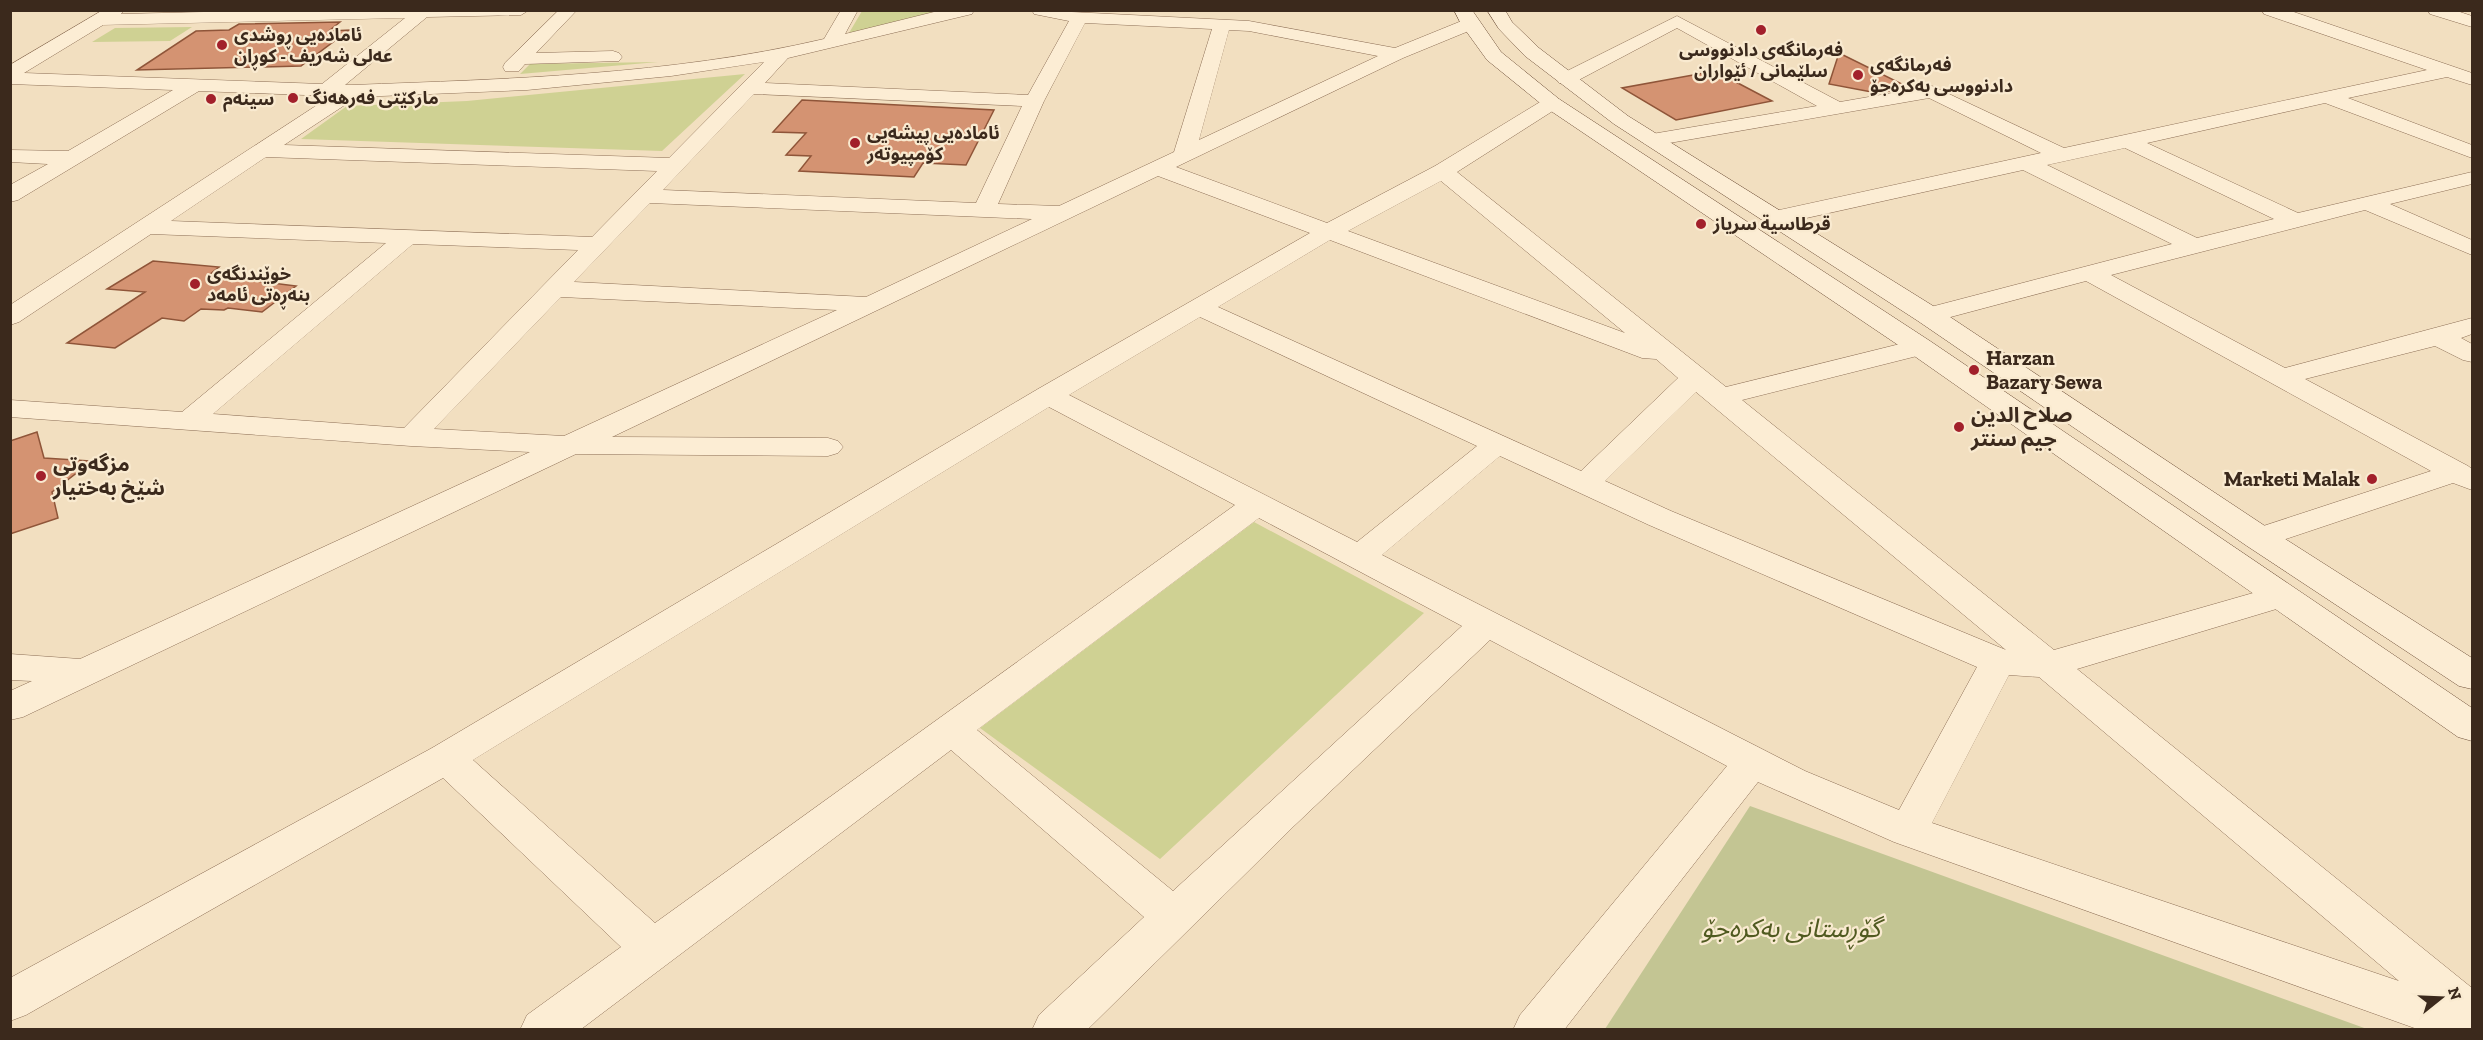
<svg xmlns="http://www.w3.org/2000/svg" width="2483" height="1040" viewBox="0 0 2483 1040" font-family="'Zilla Slab','Noto Sans Arabic',serif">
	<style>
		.green { fill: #cfd193 }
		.cemetery { fill: #c3c593 }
		.building { fill: #d49372; stroke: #8f5539; stroke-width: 1.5 }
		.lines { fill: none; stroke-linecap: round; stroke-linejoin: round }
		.minor-casing { stroke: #8d6f56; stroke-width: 1 }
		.secondary-casing { stroke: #6f5039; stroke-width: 1 }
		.minor { fill: #fcedd4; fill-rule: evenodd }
		.secondary { fill: #fcedd4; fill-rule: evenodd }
		.poi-dot { fill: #a2202b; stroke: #f9ead0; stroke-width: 2 }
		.labels { text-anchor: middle; stroke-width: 4.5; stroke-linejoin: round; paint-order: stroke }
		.far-poi-label { font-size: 18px; font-weight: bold; fill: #3b291c; stroke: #f9ead0; text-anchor: start }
		.poi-label { font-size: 21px; font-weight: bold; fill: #3b291c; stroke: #f9ead0; text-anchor: start }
		.near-park-label { font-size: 26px; font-style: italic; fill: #505a20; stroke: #f9ead0 }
	</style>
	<rect width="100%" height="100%" fill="#f2dfc0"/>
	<path class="green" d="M862 11H942L849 33Z
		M192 27 170 41 92 42 115 28Z
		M658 62 520 74 530 64Z
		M745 74 662 151 301 139 347 106 467 101Z
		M1254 522 1424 613 1160 859 980 728Z"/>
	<path class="cemetery" d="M1750 806 2367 1029H1605Z"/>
	<path class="building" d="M340 22 329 31 349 30 301 66 137 70 196 31 229 30 239 24Z
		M1839 53 1910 88 1877 93 1829 84Z
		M1715 71 1772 101 1676 120 1622 88Z
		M802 100 994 110 966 165 923 163 914 177 799 171 811 156 786 155 806 133 773 132Z
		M153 261 219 267 209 275 296 286 262 312 228 308 224 310 201 309 184 321 162 318 115 348 67 343 145 292 107 289Z
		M37 432 44 458 92 461 52 492 58 518 10 534V441Z"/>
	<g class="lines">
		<g class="minor-casing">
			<path id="minor" d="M103 10H124L121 14 283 10H529L521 15 427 17 345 85H352C509 79 670 75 824 39L841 10H858L845 34 942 10H974L972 14 788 58 765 83 1028 95 1069 21 1034 14 1032 10 1249 21 1395 48 1464 20H1476L1479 24 1476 28 1403 58 1176 167 1327 223 1435 166 1545 99H1559L1562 103 1559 107 1457 172 1726 387 1920 339 1929 341 1933 347 1929 353 1742 400 2054 650 2281 585 2293 588 2298 596 2293 604 2077 669 2472 988V1030H2420L1894 842 1758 782 1564 1030H1513L1520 1015 1727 766 1490 640 1294 826 1087 1030H1032L1039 1015 1144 917 951 750 580 1030H520L527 1015 621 947 443 778 26 1015 10 1021V978L432 748 1038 389 1310 233 1158 176 612 437 828 438 838 441 843 447 838 453 828 456 576 454 23 717 10 720V691L32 681 10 680V654L80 659 530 452 411 446 10 417V400L182 412 386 243 151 234 19 322 10 325V305L331 96 199 91 18 200 10 202V185L48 164 10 162V150L68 151 173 90 10 84V65ZM405 18 322 84 24 73 103 25ZM1085 23 1212 29 1174 152 1059 206 998 204 1044 101ZM1229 30 1249 31 1378 56 1199 140ZM764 62 669 158 284 145 357 97 527 90 671 76ZM754 94 1022 106 976 203 663 190ZM266 157 657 171 592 237 171 221ZM1441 181 1625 333 1348 231ZM650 203 984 217 1032 219 866 297 574 282ZM1330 240 1642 358 1656 359 1678 378 1581 471 1218 307ZM413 244 578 250 404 428 213 414ZM561 297 837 310 564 436 434 429ZM1200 317 1477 446 1357 542 1069 395ZM1696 392 2006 650 1671 511 1605 481ZM1049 407 1235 505 655 923 473 760ZM1500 456 1649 525 1977 667 1899 810 1805 771 1382 555ZM1259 518 1462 626 1173 891 977 730ZM2009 675 2039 677 2399 981 1932 823Z
				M559 10H577L536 53 613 51 619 53 622 57 619 61 525 64 519 71H505L503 67 505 63Z
				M2262 10H2288L2472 73V85L2447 77 2348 98 2472 145V158L2325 103 2147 143 2298 213 2472 172V184L2390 204 2472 240V255L2365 210 2111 275 2285 368 2472 318V334L2461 338 2472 344V362L2463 360 2435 346 2305 379 2468 466 2472 469V490L2453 483 2259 548 2248 545 2243 538 2248 531 2431 471 2086 281 1928 323 1919 320 1915 315 1919 310 2172 244 2023 170 1775 225 1767 223 1764 218 1767 213 1775 211 2041 153 1929 98 1652 146 1645 144 1642 140 1645 136 1652 134 1817 106 1677 28 1573 83H1559L1557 79 1559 75 1677 16 1840 102 1932 86 2064 148 2427 70 2264 14ZM2125 148 2274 219 2197 238 2047 165Z
				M2428 10H2454L2472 16V27L2430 14Z"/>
		</g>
		<g class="secondary-casing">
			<path id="secondary" d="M1454 10H1472L1501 52 1559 99 1930 341 2472 708V741L2458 737 1910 353 1545 107 1487 60 1461 24Z
				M1487 10H1505L1512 22 1539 48 1628 116 1938 309 2271 530 2472 658V689L2459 686 2247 546 1918 321 1614 124 1525 56 1499 29Z"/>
		</g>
		<use href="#minor" class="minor"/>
		<use href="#secondary" class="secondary"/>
	</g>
	<g class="poi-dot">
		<circle cx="1761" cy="30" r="6"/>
		<circle cx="222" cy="45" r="6"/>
		<circle cx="1858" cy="75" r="6"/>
		<circle cx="293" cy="98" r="6"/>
		<circle cx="211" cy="99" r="6"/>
		<circle cx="855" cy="143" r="6"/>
		<circle cx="1701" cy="224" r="6"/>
		<circle cx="195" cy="284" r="6"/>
		<circle cx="1974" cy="370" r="6"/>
		<circle cx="1959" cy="427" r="6"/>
		<circle cx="41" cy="476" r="6"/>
		<circle cx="2372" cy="479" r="6"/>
	</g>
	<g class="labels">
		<g class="far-poi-label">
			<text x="234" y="41">ئامادەیی ڕوشدی<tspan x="234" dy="21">عەلی شەریف - کوڕان</tspan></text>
			<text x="1761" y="56" text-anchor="middle">فەرمانگەی دادنووسی<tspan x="1761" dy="21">سلێمانی / ئێواران</tspan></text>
			<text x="1870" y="71">فەرمانگەی<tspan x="1870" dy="21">دادنووسی بەکرەجۆ</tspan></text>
			<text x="305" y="104">مارکێتی فەرهەنگ</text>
			<text x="223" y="105">سینەم</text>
			<text x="867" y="139">ئامادەیی پیشەیی<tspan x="867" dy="21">کۆمپیوتەر</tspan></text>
			<text x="1713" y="230">قرطاسية سرياز</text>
			<text x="207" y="280">خوێندنگەی<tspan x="207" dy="21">بنەڕەتی ئامەد</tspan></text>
		</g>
		<g class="poi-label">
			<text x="1986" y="365">Harzan<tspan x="1986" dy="24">Bazary Sewa</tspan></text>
			<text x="1971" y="422">صلاح الدين<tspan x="1971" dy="24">جيم سنتر</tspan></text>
			<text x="53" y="471">مزگەوتی<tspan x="53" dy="24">شێخ بەختیار</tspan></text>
			<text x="2360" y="486" text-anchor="end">Marketi Malak</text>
		</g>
		<g class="near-park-label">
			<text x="1791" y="937">گۆڕستانی بەکرەجۆ</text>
		</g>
	</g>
	<rect width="2483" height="1040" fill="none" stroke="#3b291c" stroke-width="24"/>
	<g transform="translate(2441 998) rotate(72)" stroke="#f9ead0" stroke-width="4.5" paint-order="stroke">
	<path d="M0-4.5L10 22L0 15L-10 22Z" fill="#3b291c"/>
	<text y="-9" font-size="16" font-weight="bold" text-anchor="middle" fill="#3b291c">N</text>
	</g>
</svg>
